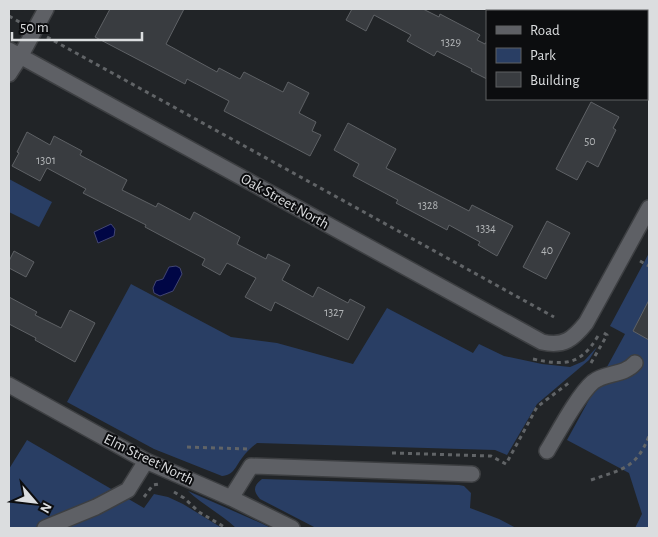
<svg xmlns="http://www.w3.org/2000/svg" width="658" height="537" viewBox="0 0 658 537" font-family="'Alegreya Sans',sans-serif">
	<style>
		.green { fill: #293e64 }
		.water { fill: #000645; stroke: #424673 }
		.building { fill: #393c40; stroke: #5e6165 }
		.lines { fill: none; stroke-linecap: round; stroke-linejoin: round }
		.minor-casing { stroke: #3d3f42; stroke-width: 18 }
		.path { stroke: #616467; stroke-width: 3; stroke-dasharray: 4 4; stroke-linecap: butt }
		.minor { stroke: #5e6065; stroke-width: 15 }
		.labels { text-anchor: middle; stroke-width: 4; stroke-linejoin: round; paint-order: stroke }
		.number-label { font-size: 12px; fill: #b2b5b7 }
		.street-label { font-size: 15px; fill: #dbdddf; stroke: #0c0d0f }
	</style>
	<rect width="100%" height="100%" fill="#212427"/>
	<path class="green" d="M9 179 52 202 39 227 9 212Z
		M649 253V528H635L642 514 629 473 567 440 625 334 610 326Z
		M131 284 231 337 277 343 353 364 387 308 473 353 479 344 504 356 542 364 570 367 584 361 597 347 589 360 537 404 507 455 495 450 257 443C252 447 246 452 242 458 235 467 234 475 222 476L154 449 67 402Z
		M27 440 144 508 154 494 168 497 183 504 222 528H9V469Z
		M262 479 459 485 464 486 471 493 470 508 499 519 516 528H316L260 499C253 491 253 486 262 479Z
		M188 491 263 524 271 528H236C221 514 203 505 188 491Z"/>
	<path class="water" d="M111 224 115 229 114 236 98 243 94 232Z
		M176 266 180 268 182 274 173 291 160 296 154 293 153 288 156 281 163 279 169 267Z"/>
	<path class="building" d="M110 9H184L166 44 217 72 219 68 240 79 244 72 283 92 288 82 309 93 299 113 316 122 312 131 321 135 310 156 224 111 229 101 187 79 185 84 95 37Z
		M352 9H423L439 17 440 14 480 35 477 40 485 44 487 41V79L471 71 472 69 437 51 434 56 407 41 411 35 374 15 366 31 346 20Z
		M591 102 619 117 613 128 616 130 598 167 587 161 577 180 556 169Z
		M348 123 396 149 386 168 469 211 472 205 513 226 497 256 478 245 480 242 449 225 447 230 396 203 398 200 353 176 359 164 334 150Z
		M27 132 50 145 54 136 82 151 80 155 127 180 122 190 156 207 158 203 190 220 194 212 240 237 237 244 266 259 268 254 290 265 282 280 313 297 318 287 348 303 350 299 365 307 348 340 275 302 271 311 245 297 256 278 227 263 220 275 202 265 205 259 145 227 146 225 83 193 86 189 47 168 40 181 12 166 19 153 17 152Z
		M547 221 570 233 546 279 523 267Z
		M14 251 34 262 26 277 9 268V261Z
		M9 297 37 312 35 315 61 328 70 310 95 323 75 362 35 340 36 338 9 324Z
		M649 300V340L633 331Z"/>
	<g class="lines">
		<g class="minor-casing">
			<path id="minor" d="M562 9 566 11
				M9 50 542 342C564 347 573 339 586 323L649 208
				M647 56 649 57
				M9 74 20 57 46 9
				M9 385 146 461 231 498 292 528
				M547 451C558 433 577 396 593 382 605 372 624 376 635 363
				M231 498 251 466 472 474
				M45 528 96 507 128 490 146 461"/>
		</g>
		<path class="path" d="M9 16 21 23
			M47 37 554 317
			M640 261 649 266
			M533 359C565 366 581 365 598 336
			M591 363 607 335 601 331
			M187 447 249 449
			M392 453 491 456 506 464 537 407 570 382
			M591 480C622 469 636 469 649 436
			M174 492 184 498 199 512 226 528
			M144 497 153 485 159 484"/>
		<use href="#minor" class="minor"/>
	</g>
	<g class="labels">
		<g class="number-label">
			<text x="451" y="46">1329</text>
			<text x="590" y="145">50</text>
			<text x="46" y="164">1301</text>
			<text x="428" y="209">1328</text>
			<text x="486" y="232">1334</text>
			<text x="547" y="254">40</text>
			<text x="334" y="316">1327</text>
		</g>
		<g class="street-label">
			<text transform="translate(285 201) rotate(29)" y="5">Oak Street North</text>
			<text transform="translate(149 459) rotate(26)" y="5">Elm Street North</text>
		</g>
	</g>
	<rect width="658" height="537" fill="none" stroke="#dbdddf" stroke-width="20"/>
	<rect x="486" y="10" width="162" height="90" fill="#0c0d0f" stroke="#5f6062"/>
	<rect x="496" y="26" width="25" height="8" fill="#5e6065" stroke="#5f6062"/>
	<text x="530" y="35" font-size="15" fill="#dbdddf">Road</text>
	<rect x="496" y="48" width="25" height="15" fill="#293e64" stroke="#5f6062"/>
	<text x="530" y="60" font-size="15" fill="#dbdddf">Park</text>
	<rect x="496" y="72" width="25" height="15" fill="#393c40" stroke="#5f6062"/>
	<text x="530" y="85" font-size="15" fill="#dbdddf">Building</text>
	<g transform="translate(35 502) rotate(118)" stroke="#0c0d0f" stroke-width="4" paint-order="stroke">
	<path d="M0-4L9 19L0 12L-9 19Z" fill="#dbdddf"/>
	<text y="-8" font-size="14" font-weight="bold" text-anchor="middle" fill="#dbdddf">N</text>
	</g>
	<path d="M12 32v8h130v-8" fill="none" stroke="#dbdddf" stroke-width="2.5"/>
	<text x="20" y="32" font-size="15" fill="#dbdddf" stroke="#0c0d0f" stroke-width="4" paint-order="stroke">50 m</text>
</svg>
